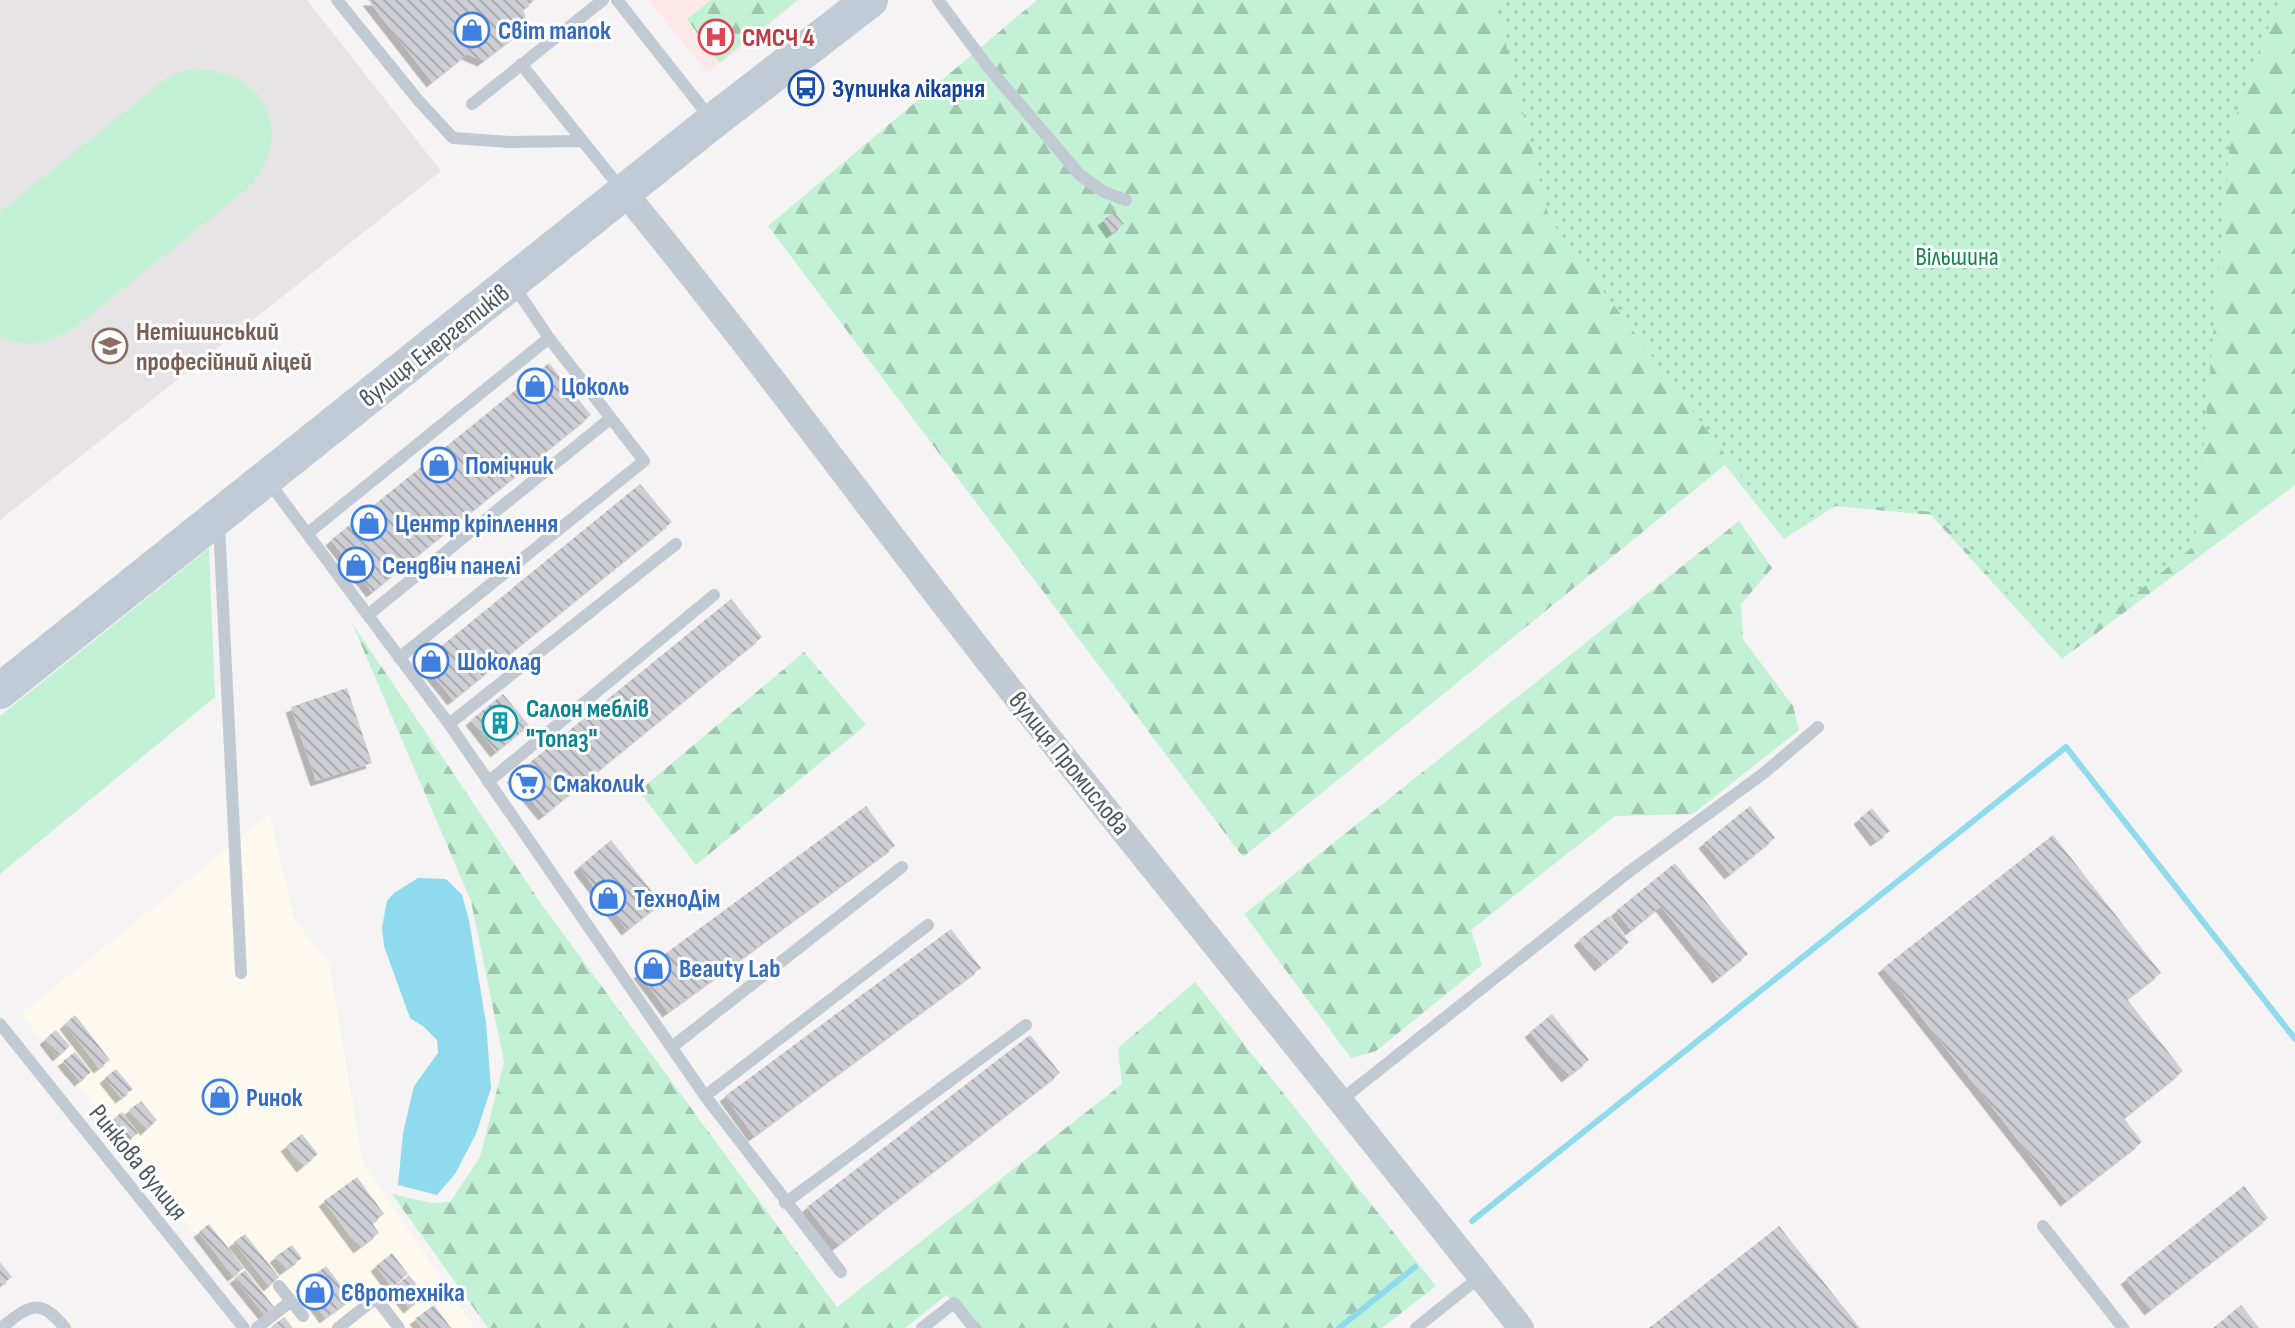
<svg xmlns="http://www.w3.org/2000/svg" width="2295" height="1328" viewBox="0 0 2295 1328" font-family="'Sofia Sans Condensed',sans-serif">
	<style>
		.commercial { fill: #fdf9ef }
		.education { fill: #e6e4e5 }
		.medical { fill: #fce8e6 }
		.grass { fill: #c3f1d5 }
		.forest { fill: url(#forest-firs) }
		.park { fill: url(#park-dots) }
		.water { fill: #90daee }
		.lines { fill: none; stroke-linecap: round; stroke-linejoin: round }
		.stream { stroke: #90daee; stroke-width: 6 }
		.building { fill: url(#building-back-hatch); filter: url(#shadow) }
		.lane { stroke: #c1cad2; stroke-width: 12 }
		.street { stroke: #c1cad2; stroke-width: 26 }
		.secondary { stroke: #c1cbd6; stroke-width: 36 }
		.labels { text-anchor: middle; stroke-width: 6; stroke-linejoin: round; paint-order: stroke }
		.shop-label { font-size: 26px; font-weight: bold; fill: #366cbe; stroke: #fff; text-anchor: start }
		.health-label { font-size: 26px; font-weight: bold; fill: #be3a42; stroke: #fff; text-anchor: start }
		.transit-label { font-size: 26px; font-weight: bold; fill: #164399; stroke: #fff; text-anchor: start }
		.park-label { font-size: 26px; fill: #17864f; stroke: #fff }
		.education-label { font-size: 26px; font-weight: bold; fill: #785e54; stroke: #fff; text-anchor: start }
		.street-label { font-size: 26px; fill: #4a5661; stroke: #fff }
		.culture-label { font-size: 26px; font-weight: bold; fill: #0d838f; stroke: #fff; text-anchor: start }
	</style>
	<defs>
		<pattern id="forest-firs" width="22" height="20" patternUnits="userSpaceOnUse" patternTransform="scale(2)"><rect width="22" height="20" fill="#c3f1d5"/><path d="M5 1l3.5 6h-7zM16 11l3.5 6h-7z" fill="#a0c6b0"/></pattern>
		<pattern id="park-dots" width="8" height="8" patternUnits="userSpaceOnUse" patternTransform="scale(2)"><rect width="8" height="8" fill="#c3f1d5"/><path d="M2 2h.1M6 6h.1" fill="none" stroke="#a0c6b0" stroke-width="1.8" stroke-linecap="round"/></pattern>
		<pattern id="building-back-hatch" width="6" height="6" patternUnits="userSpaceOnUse" patternTransform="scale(2)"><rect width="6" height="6" fill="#cdcfd5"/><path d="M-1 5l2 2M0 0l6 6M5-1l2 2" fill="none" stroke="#a8abb0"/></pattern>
		<filter id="shadow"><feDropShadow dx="-5.5" dy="5.5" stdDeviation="0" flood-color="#0004"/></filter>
	</defs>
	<rect width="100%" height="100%" fill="#f5f3f3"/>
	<path class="commercial" d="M270 814 294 919 329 963 363 1163 475 1328H270L21 1014Z"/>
	<path class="education" d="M0 0H307L441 171 0 520Z"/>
	<path class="medical" d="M648 0H800L708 73Z"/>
	<path class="grass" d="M194 69C267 69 298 138 246 190L73 329C50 343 25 349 0 336V212L162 82 177 73Z
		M209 548 215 697 0 874V716Z"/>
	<path class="forest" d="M711 0H798L719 63 687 19Z
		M1037 0H2295V485L2062 659 1931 515 1835 506 1784 539 1725 465 1243 857 768 226Z
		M1739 521 1772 568 1741 604 1743 639 1793 706 1799 730 1693 814 1615 816 1471 930 1482 965 1376 1051 1351 1058 1244 914Z
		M352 623 542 905 837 1307 1122 1084 1118 1048 1195 982 1436 1286 1382 1328H977L946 1295 905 1328H488L392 1194 432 1203 450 1202 480 1157 504 1062 471 901Z
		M804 652 866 725 696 865 639 791Z"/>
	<path class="park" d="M1495 0H2279L2231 129 2195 545 2063 653 1933 512 1834 503 1785 535 1549 218Z"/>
	<path class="water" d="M418 878 446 879 462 895 469 920 486 1023 491 1088 476 1134 455 1174 437 1195 398 1185 403 1133 414 1086 438 1053 437 1040 424 1027 410 1018 384 946 382 927 387 901 394 893Z"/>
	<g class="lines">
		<path class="stream" d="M1472 1221 2066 747 2295 1039
			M1339 1328 1415 1267"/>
	</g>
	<path class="building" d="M368 0H535L523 9 528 26 483 61 467 54 432 82Z
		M1114 212 1124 224 1112 233 1103 220Z
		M549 363 591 415 372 592 331 540Z
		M640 484 672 522 453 700 422 662Z
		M731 599 762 637 544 815 512 777Z
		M347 688 372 763 316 781 291 707Z
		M503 694 529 725 496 752 471 720Z
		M866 806 895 846 668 1012 639 973Z
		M1750 806 1775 838 1730 874 1704 843Z
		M1872 808 1890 831 1876 841 1859 819Z
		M2053 835 2161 973 2127 999 2183 1071 2124 1118 2142 1142 2066 1201 1883 968Z
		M611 840 661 903 627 930 579 867Z
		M1675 863 1748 954 1718 978 1661 906 1631 930 1616 911Z
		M1609 916 1629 942 1600 966 1579 940Z
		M951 929 981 968 754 1136 725 1096Z
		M1552 1014 1589 1060 1567 1077 1530 1032Z
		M75 1015 110 1060 99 1068 65 1024Z
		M56 1030 70 1046 58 1056 45 1039Z
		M1030 1035 1060 1073 837 1246 807 1207Z
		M75 1052 91 1072 80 1081 63 1061Z
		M116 1069 133 1089 121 1098 105 1078Z
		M141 1101 157 1120 146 1130 129 1110Z
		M122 1112 138 1133 126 1142 110 1122Z
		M302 1134 318 1154 302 1167 286 1146Z
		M357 1177 384 1214 372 1223 379 1233 359 1248 324 1201Z
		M2244 1186 2268 1218 2150 1310 2126 1279Z
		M209 1224 244 1268 233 1276 199 1232Z
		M1779 1226 1860 1328H1649Z
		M245 1234 279 1277 269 1286 234 1242Z
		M292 1245 302 1258 285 1270 275 1257Z
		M392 1253 408 1274 392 1287 376 1266Z
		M0 1262 12 1277 0 1286Z
		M326 1266 351 1299 325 1318 301 1285Z
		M245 1270 274 1307 264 1314 235 1278Z
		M409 1275 425 1295 409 1308 393 1288Z
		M434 1305 451 1328H422L415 1319Z
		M2241 1305 2259 1328H2213Z
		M284 1317 293 1328H274L272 1326Z"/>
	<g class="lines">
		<path class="lane" d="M337 0 418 100 453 138 509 142 582 141
			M617 0 711 119
			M938 0 988 67 1080 175 1104 192 1126 200
			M521 64 622 190
			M472 104 603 0
			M268 481 449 724 676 544
			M219 525 241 973
			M308 533 549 338
			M369 614 611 418
			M399 658 644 461 549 338 514 286
			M449 724 705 1096 841 1272
			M488 782 714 595
			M0 1024 244 1328
			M672 1047 902 867
			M705 1096 928 925
			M1341 1100 1630 871 1764 773 1818 727
			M785 1203 1026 1025
			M2043 1226 2123 1328
			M291 1301 303 1316
			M1 1328C29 1306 39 1296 65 1328
			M257 1328 291 1301 279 1286
			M338 1328 376 1298 399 1328
			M922 1328 954 1303 974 1328
			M1416 1328 1481 1276"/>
		<path class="street" d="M624 192C760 357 884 530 1017 698 1184 908 1355 1117 1521 1328"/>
		<path class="secondary" d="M0 691 713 121 870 0"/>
	</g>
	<defs>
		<g id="shop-ring" transform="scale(1.8)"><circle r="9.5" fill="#fff" stroke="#3f7fe0" stroke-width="1.5"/><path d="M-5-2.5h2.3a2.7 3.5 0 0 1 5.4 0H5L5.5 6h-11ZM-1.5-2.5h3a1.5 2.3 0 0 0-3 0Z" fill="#3f7fe0"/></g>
		<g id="hospital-ring" transform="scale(1.8)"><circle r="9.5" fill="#fff" stroke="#e0444e" stroke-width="1.5"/><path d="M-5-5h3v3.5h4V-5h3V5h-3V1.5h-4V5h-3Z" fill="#e0444e"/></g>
		<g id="bus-ring" transform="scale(1.8)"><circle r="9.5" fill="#fff" stroke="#1a4fb4" stroke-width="1.5"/><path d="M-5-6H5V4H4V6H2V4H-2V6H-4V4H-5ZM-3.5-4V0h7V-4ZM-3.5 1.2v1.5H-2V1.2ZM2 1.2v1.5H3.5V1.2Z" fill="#1a4fb4"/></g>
		<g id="university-ring" transform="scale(1.8)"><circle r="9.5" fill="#fff" stroke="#8d6e63" stroke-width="1.5"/><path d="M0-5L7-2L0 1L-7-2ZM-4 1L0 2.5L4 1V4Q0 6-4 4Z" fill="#8d6e63"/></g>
		<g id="building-ring" transform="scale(1.8)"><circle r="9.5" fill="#fff" stroke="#0f9aa8" stroke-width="1.5"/><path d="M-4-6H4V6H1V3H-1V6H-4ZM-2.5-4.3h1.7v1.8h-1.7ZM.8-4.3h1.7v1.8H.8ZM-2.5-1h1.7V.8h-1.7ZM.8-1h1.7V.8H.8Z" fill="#0f9aa8"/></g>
		<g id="supermarket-ring" transform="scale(1.8)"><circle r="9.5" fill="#fff" stroke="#3f7fe0" stroke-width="1.5"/><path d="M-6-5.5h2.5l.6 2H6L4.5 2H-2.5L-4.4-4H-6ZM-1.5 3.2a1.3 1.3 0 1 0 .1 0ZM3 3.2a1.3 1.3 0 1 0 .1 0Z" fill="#3f7fe0"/></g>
	</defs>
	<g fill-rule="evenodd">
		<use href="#shop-ring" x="472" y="30"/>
		<use href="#hospital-ring" x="716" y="37"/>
		<use href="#bus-ring" x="806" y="88"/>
		<use href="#university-ring" x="110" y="346"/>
		<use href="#shop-ring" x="535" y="386"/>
		<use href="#shop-ring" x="439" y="465"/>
		<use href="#shop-ring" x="369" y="523"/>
		<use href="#shop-ring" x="356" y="565"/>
		<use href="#shop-ring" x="431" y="661"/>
		<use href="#building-ring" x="500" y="723"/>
		<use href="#supermarket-ring" x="527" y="783"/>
		<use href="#shop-ring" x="608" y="898"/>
		<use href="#shop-ring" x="653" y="968"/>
		<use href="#shop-ring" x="220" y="1097"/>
		<use href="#shop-ring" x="315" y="1292"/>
	</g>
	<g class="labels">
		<g class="shop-label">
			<text x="498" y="39">Світ тапок</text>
			<text x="561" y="395">Цоколь</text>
			<text x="465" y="474">Помічник</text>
			<text x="395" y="532">Центр кріплення</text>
			<text x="382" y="574">Сендвіч панелі</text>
			<text x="457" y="670">Шоколад</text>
			<text x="553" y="792">Смаколик</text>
			<text x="634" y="907">ТехноДім</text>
			<text x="679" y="977">Beauty Lab</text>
			<text x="246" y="1106">Ринок</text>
			<text x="341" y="1301">Євротехніка</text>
		</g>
		<g class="health-label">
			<text x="742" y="46">СМСЧ 4</text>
		</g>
		<g class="transit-label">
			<text x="832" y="97">Зупинка лікарня</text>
		</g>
		<g class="park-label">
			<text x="1957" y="265">Вільшина</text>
		</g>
		<g class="education-label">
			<text x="136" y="340">Нетішинський<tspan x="136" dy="30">професійний ліцей</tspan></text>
		</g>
		<g class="street-label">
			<text transform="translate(434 345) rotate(-38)" y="9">вулиця Енергетиків</text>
			<text transform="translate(1070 763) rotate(51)" y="9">вулиця Промислова</text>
			<text transform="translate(139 1162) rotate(51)" y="9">Ринкова вулиця</text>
		</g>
		<g class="culture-label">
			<text x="526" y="717">Салон меблів<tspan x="526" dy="30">"Топаз"</tspan></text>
		</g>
	</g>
</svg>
